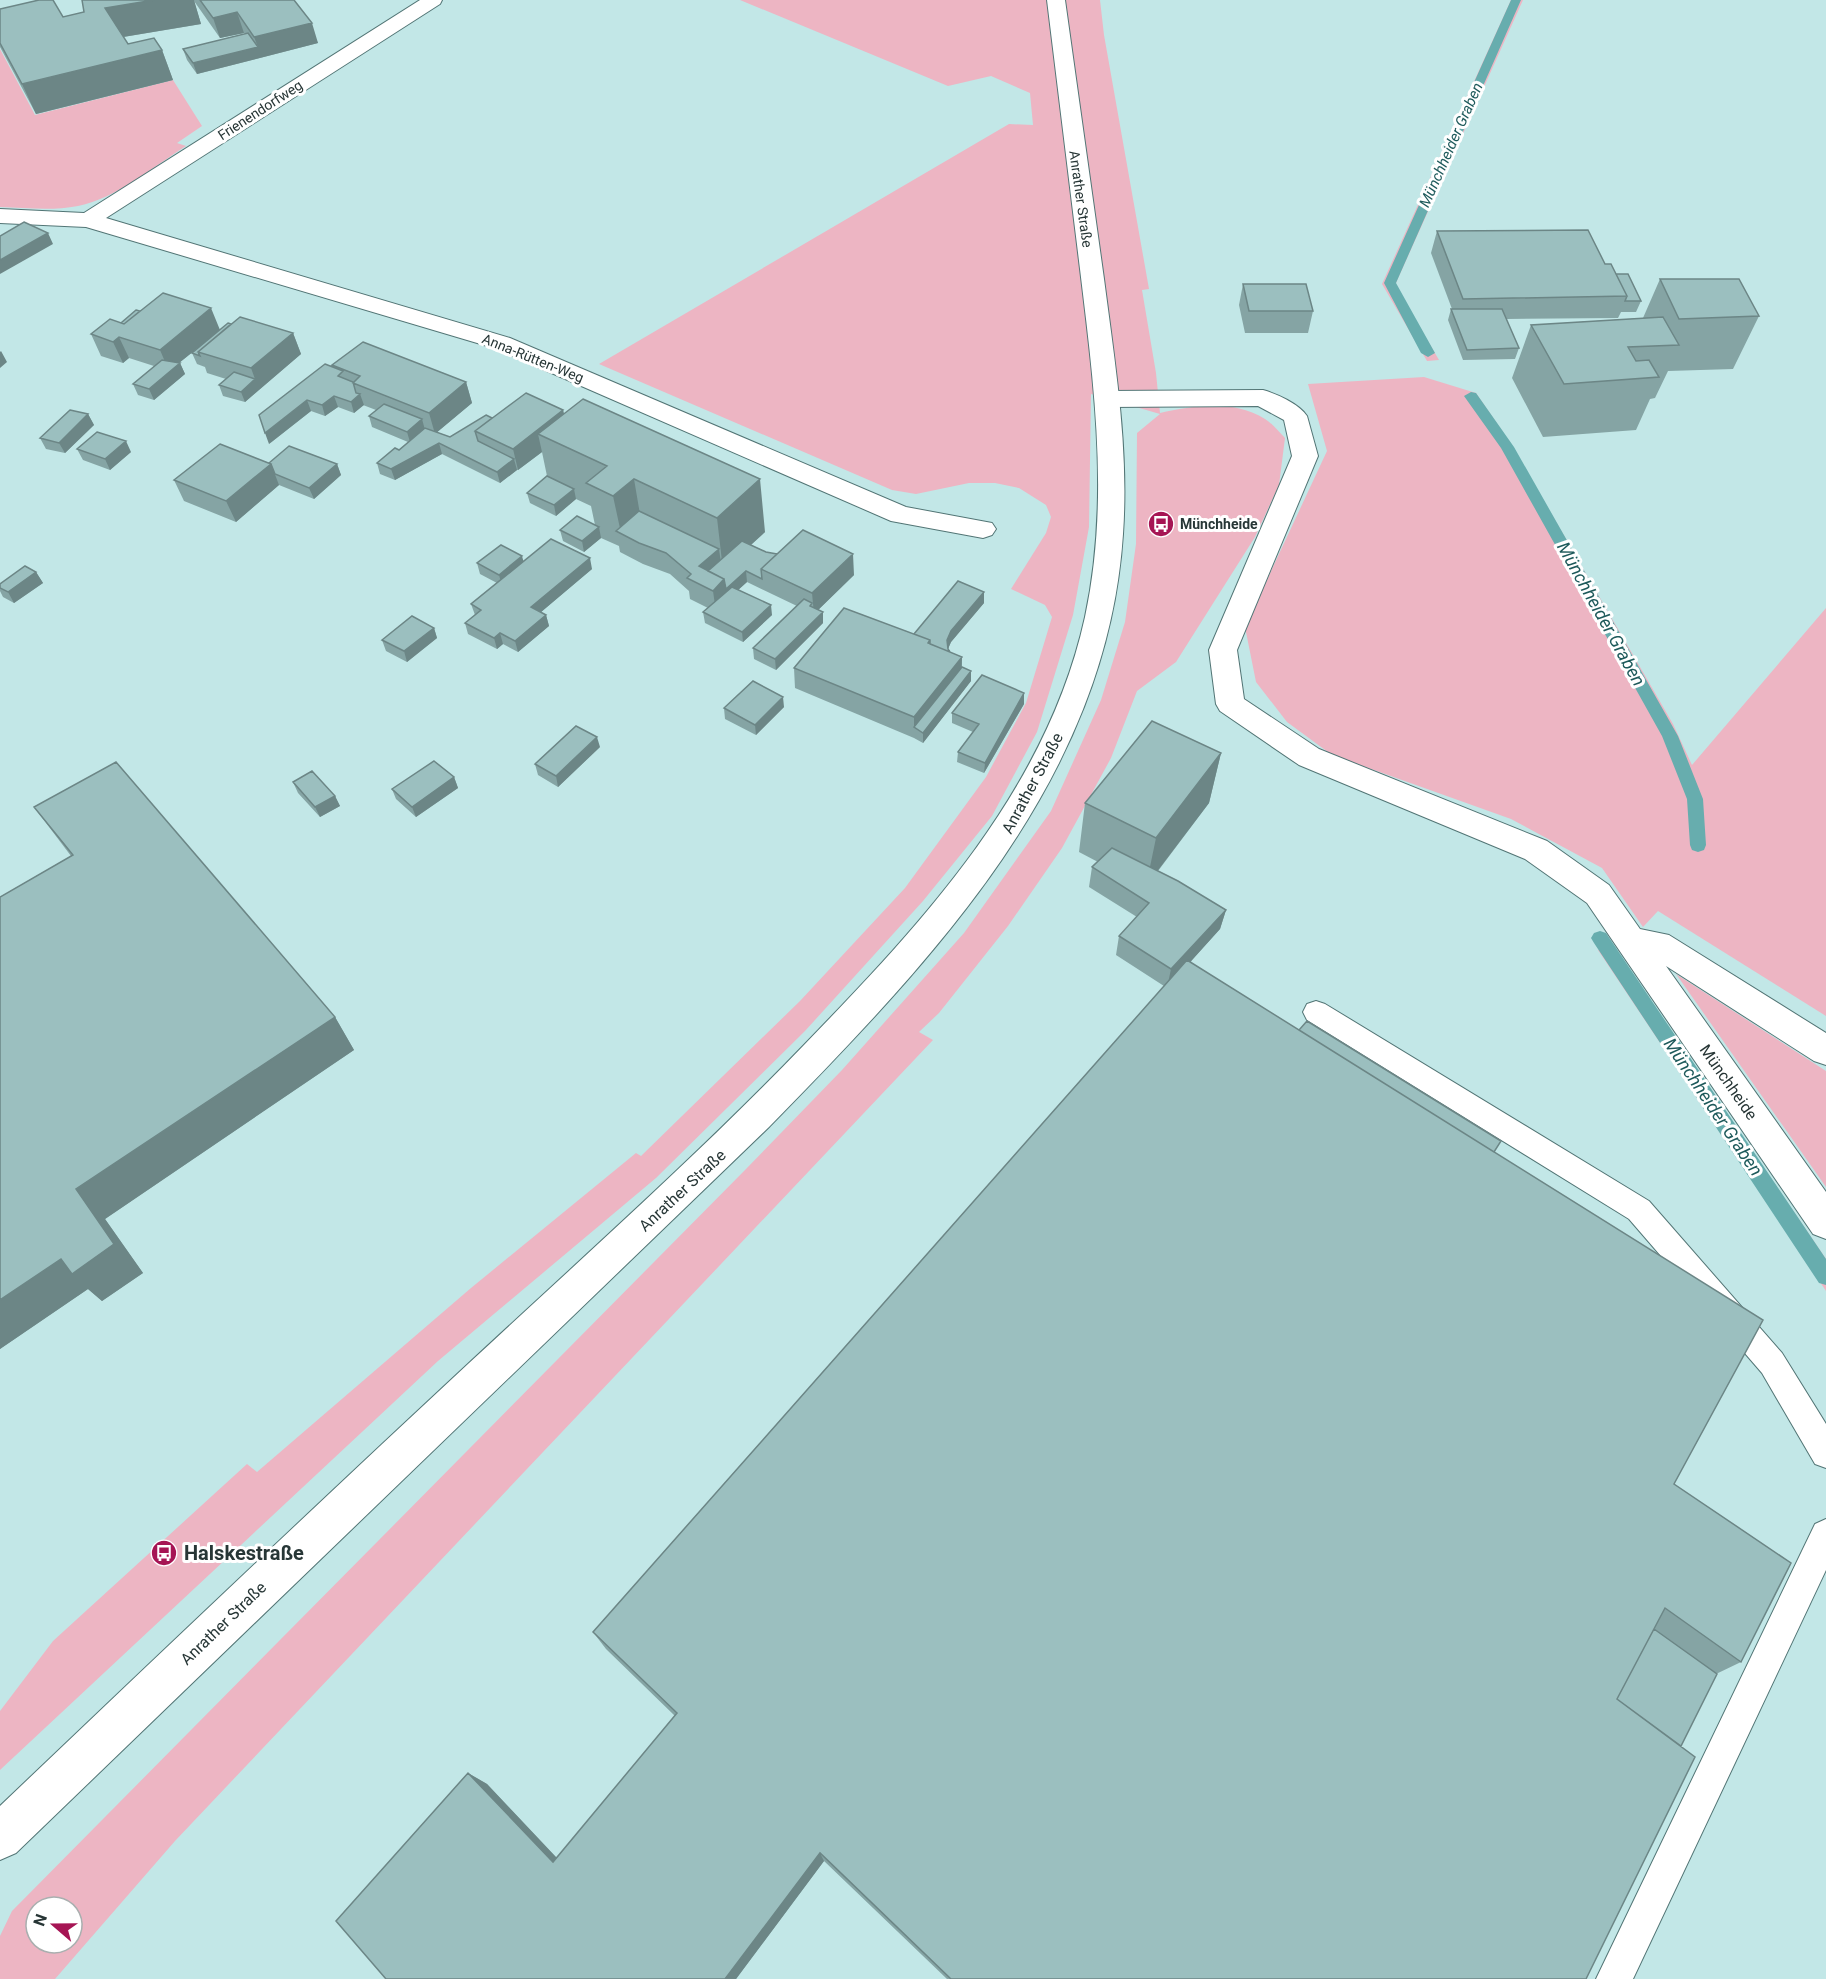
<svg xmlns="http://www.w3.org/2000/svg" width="1826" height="1979" viewBox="0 0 1826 1979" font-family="Roboto,sans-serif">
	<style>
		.green { fill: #edb5c3; fill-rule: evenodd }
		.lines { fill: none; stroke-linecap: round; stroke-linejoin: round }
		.stream { fill: #67adae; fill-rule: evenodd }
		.lane-casing { stroke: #527575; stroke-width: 2 }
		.street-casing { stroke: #527575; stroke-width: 2 }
		.secondary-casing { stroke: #527575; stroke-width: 2 }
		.lane { fill: #fff; fill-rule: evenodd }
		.street { fill: #fff; fill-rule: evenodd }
		.secondary { fill: #fff; fill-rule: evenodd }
		.wall { fill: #85a4a4 }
		.shaded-wall { fill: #6c8686 }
		.building { fill: #9bbfbf; stroke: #6c8686; stroke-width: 1.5 }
		.labels { text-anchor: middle; stroke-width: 6; stroke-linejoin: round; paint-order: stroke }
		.far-street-label { font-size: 14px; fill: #273636; stroke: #fff }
		.far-poi-label { font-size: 14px; font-weight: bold; fill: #273636; stroke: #fff; text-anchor: start }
		.far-water-label { font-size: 15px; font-style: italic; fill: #1e5a5b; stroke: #fff }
		.street-label { font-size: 16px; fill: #273636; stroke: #fff }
		.water-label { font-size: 18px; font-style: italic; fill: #1e5a5b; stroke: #fff }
		.near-poi-label { font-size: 20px; font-weight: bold; fill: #273636; stroke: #fff; text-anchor: start }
	</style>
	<rect width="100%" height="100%" fill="#c2e7e7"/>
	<path class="green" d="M740 0H1100L1104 35 1149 289 1142 290 1156 373 1160 413C1193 406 1233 399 1265 419 1272 423 1279 432 1285 438L1279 485 1255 537 1176 662 1137 691 1111 758 1062 848 1008 926 939 1013 919 1032 933 1040 175 1841 55 1979H0V1936L12 1911 746 1169 842 1070 964 933 1051 811 1101 700 1125 622 1136 544 1137 433 1160 414 1091 394 1089 527 1073 615 1037 732 992 816 923 901 805 1031 656 1178 438 1361 0 1770V1711L53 1641 247 1464 257 1472 471 1288 636 1153 641 1156 800 1001 905 888 986 777 1026 703 1052 617 1045 605 1011 589 1046 533 1051 517 1046 505 1019 488 995 483H969L916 494 892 490 599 364 1009 124 1033 125 1030 93 991 76 948 86ZM36 1907H72V1943H36Z
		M1511 0H1523L1395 285 1439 360 1427 361 1382 284Z
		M0 49 35 115 173 80 202 126 177 143 186 146C153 167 117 198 78 206 53 211 26 208 0 207Z
		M1424 377 1476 393 1511 444 1673 724 1692 765 1826 608V1016L1658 911 1643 927 1602 868 1511 819 1332 755 1287 722 1256 682 1245 627 1327 451 1308 384Z
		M1612 946 1826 1259V1291L1598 950Z
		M1676 974 1826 1071V1187Z"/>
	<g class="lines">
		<path class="stream" d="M1511 0H1521L1396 283 1435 353 1428 357 1421 353 1384 283Z
			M1471 392 1476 393 1514 447 1678 736 1703 799 1706 845 1704 850 1698 852 1692 850 1690 845 1687 799 1662 736 1501 448 1464 396Z
			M1600 931 1606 933 1826 1259V1285L1819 1283 1594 943 1591 938 1594 933Z"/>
		<g class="lane-casing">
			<path id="lane" d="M1316 1001 1325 1004 1649 1201 1782 1353 1826 1424V1468L1815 1464 1762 1373 1629 1219 1307 1020 1303 1012 1307 1004Z
				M1826 1519V1570L1633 1979H1596L1815 1524Z"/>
		</g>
		<g class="street-casing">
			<path id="street" d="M420 0H442L440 4 106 218 510 338 906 507 992 523 996 529 992 535 983 538 891 521 494 348 86 227 0 223V209L84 213Z
				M1263 390C1277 394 1299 404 1307 416L1318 456 1237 650 1244 699 1319 749 1547 841 1609 885 1640 929 1669 935 1826 1033V1065L1814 1061 1666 966 1826 1192V1239L1813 1234 1587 903 1525 859 1299 765 1220 711 1216 704 1209 650 1292 456 1284 420 1258 406 1108 407 1099 404 1096 399 1099 394 1108 391Z"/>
		</g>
		<g class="secondary-casing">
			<path id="secondary" d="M1047 0H1065C1078 93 1091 186 1104 279 1115 364 1129 448 1123 534 1107 781 932 960 769 1127L16 1853 0 1860V1806C155 1658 311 1510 468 1364 581 1259 697 1156 804 1045 923 922 1047 790 1085 617 1110 501 1094 385 1080 269 1069 179 1058 90 1047 0Z"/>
		</g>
		<use href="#lane" class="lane"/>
		<use href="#street" class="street"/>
		<use href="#secondary" class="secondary"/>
	</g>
	<path class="wall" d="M82 0H294L318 43 197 74 187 60 183 49 245 34 244 33 220 38 194 1 201 24 123 37 128 44 162 50 173 80 36 114 0 47V9L63 17 84 12Z
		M1437 231 1605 264 1616 274 1641 301 1636 312H1621L1618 318 1506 319 1519 348 1515 359 1463 360 1448 320 1451 309H1452L1431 253Z
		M1660 279 1759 316 1733 369 1668 371 1655 398 1650 399 1636 430 1543 437 1512 378 1531 325 1643 318Z
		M1243 284 1313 311 1308 333H1245L1239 305Z
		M121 323 220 330 179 363H180L185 374 154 400 138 395 133 384 154 366 129 358 123 363 101 356 91 334Z
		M293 333 301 354 245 402 223 396 219 385 226 379 207 373 205 367 197 364 192 353Z
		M332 365 466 382 472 403 437 432 450 437 492 418 563 410 564 414 765 532 751 545 766 552 854 575 818 610 823 612V623L776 670 754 659 753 648 797 606 747 582 738 590 772 615 743 642 705 623 703 612 708 608 690 599 689 591 670 574 643 564 620 552 619 546 601 538 584 552 563 541 560 530 595 525 591 506 576 499 556 516 530 503 527 493 547 476 542 452 518 470H517L500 483 442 454 395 480 380 474 377 463 399 450 408 442 372 427 369 416 376 410 363 405 354 413 338 407 325 416 311 411 269 444 333 367Z
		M88 414 94 425 65 453 46 449 40 438Z
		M77 449 131 452 110 470 83 460Z
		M269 463 337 464 341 475 314 499 279 485 236 522 184 501 174 480Z
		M524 561 592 569 541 612 546 615 549 626 518 652 503 644 497 649 468 634 465 623 475 615 471 604 497 583 480 574 477 563Z
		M36 572 43 583 14 603 3 597 0 591V584Z
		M984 592V603L951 642 948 649 950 652 962 657V667L971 681 923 743 914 738 795 688 794 668 914 634Z
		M434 628 437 638 407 662 386 651 382 640Z
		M1024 704 984 773 957 762 958 752 973 732 952 723V713Z
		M784 707 756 735 725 719 724 708Z
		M600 747 558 787 538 775 535 764Z
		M1221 753 1209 803 1158 871 1226 910 1220 929 1190 962 1494 1152 1674 1484 1741 1662 1716 1674 1681 1746 1586 1979H947L824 1861 736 1979H386L468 1773 487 1784 557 1858 675 1716 606 1649 593 1632 1164 986 1116 955 1119 936 1137 917 1089 887 1092 867 1098 862 1079 852 1085 803Z
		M454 777 458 788 416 817 396 799 392 789Z
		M293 782 335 796 340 806 320 817 298 793Z
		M34 807 335 1017 354 1050 105 1219 143 1273 102 1301 88 1289 0 1349V897L71 856Z"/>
	<path class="shaded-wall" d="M154 0H194L201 24 117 38 105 8Z
		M237 12 244 33 220 38 213 18Z
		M312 23 318 43 197 74 193 63 258 47 254 37Z
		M162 50 173 80 36 114 22 84Z
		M48 233 53 244 0 274V260Z
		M211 308 220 330 169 371 160 350Z
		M293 333 301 354 245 402 241 392 255 379 251 368Z
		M119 337 129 358 123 363 113 342Z
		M1 351 7 362 0 368V352Z
		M180 363 185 374 154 400 149 389Z
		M466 382 472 403 435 434 429 413Z
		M360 394 364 405 354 413 351 402Z
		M334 396 338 407 325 416 322 405Z
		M307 400 311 411 269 444 265 433Z
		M563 410 568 432 538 434 542 452 518 470 513 449Z
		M88 414 94 425 65 453 59 443Z
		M422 419 425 430 410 442 407 432Z
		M126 441 131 452 110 470 105 459Z
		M439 443 442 454 395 480 391 469Z
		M514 459 517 470 500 483 497 472Z
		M271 464 279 485 236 522 226 501Z
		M337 464 341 475 314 499 309 488Z
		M634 479 643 532 621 533 613 496Z
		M760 479 765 532 723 570 717 518Z
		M574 489 576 499 556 516 554 505Z
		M599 527 601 538 584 552 582 541Z
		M719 549 722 570 709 581 699 566Z
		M853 554 854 575 814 614 812 593Z
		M522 556 525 567 502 586 499 575Z
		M590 558 592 569 534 618 531 607Z
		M746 571 747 582 727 600 716 612 713 591 724 579Z
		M36 572 43 583 14 603 8 592Z
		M984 592V603L951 642 947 651V640L951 631Z
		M771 605 772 615 743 642 742 632Z
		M823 612V623L776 670 775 659Z
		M546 615 549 626 518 652 515 641Z
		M434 628 437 638 407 662 404 651Z
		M500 633 503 644 497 649 494 638Z
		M962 657 961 677 914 727V717Z
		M971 671V681L923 743V733Z
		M1024 693V704L984 773 985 763Z
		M783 697 784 707 756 735 755 725Z
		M597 737 600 747 558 787 556 776Z
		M1221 753 1209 803 1146 886 1156 838Z
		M454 777 458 788 416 817 412 807Z
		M335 796 340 806 320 817 315 807Z
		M1226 910 1220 929 1167 988 1171 969Z
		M335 1017 354 1050 105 1219 143 1273 102 1301 88 1289 0 1349V1300L61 1259 76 1189Z
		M468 1773 487 1784 568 1870 553 1862Z
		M820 1853 824 1861 736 1979H725Z"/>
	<path class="building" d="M39 0H53L63 17 84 12 82 0H154L105 8 128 44 154 38 162 50 22 84 0 43V9Z
		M200 0H294L312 23 254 37 237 12 213 18Z
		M248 33 258 47 193 63 183 49Z
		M24 222 48 233 0 260V236Z
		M1588 230 1605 264H1611L1627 296 1463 299 1437 231Z
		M1616 274H1628L1641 301H1625L1627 296Z
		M1660 279H1739L1759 316 1679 319Z
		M1243 284H1306L1313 311H1249Z
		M163 293 211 308 160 350 119 337 113 342 91 334 110 319 124 324Z
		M1451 309H1502L1519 348 1467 350Z
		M136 310 140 311 124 324 121 323Z
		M240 317 293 333 251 368 198 352Z
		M1663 317 1679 345 1628 347 1636 361 1649 360 1659 377 1564 384 1531 325Z
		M228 323 231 324 198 352 200 356 192 353Z
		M363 342 466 382 429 413 353 383 360 376 332 365Z
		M162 360 180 363 149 389 133 384Z
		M325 364 343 371 338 376 353 382 356 393 360 394 351 402 334 396 322 405 307 400 265 433 259 415Z
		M234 372 255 379 241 392 219 385Z
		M526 393 563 410 513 449 475 431Z
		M583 399 760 479 717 518 634 479 613 496 586 483 607 466 538 434Z
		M384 404 422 419 407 432 369 416Z
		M70 410 88 414 59 443 40 438Z
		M486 415 492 418 475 431 478 441 514 459 497 472 439 443 391 469 377 463 395 448 399 450 425 428 450 437Z
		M97 432 126 441 105 459 77 449Z
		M220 444 271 464 226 501 174 480Z
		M289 446 337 464 309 488 275 474 271 464 269 463Z
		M547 476 574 489 554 505 527 493Z
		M639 511 719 549 699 566 724 579 713 591 687 578 691 574 666 553 639 543 616 531Z
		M577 516 599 527 582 541 560 530Z
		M803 530 853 554 812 593 761 569Z
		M551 539 590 558 531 607 546 615 515 641 500 633 494 638 465 623 481 610 471 604Z
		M742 541 766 552 777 554 761 569 762 579 746 571 726 589 724 579 708 571Z
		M501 545 522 556 499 575 477 563Z
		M25 566 36 572 8 592 0 588V584Z
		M958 581 984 592 951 631 947 640 948 649 950 652 930 644V640L914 634Z
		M732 587 771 605 742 632 703 612Z
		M804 599 812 603 810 606 823 612 775 659 753 648Z
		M844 608 930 640 928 643 962 657 914 717 794 668Z
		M412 616 434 628 404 651 382 640Z
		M962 667 971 671 923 733 914 727Z
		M982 675 1024 693 985 763 958 752 979 724 952 713Z
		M753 681 783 697 755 725 724 708Z
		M1152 721 1221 753 1156 838 1085 803Z
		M576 726 597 737 556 776 535 764Z
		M434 761 454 777 412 807 392 789Z
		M116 762 335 1017 76 1189 114 1244 72 1274 61 1259 0 1300V897L73 855 34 807Z
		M312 771 335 796 315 807 293 782Z
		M1112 848 1178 881 1226 910 1171 969 1119 936 1149 903 1092 867Z
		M1187 960 1763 1320 1674 1484 1791 1563 1741 1662 1665 1608 1617 1699 1695 1757 1586 1979H951L820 1853 725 1979H386L336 1921 468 1773 553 1862 677 1713 593 1632Z
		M1307 1021 1501 1141 1494 1152 1299 1030Z
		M1654 1629 1717 1674 1681 1746 1617 1699Z"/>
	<defs>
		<g id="bus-disc" transform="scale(1.35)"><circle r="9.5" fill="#a61554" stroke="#fff"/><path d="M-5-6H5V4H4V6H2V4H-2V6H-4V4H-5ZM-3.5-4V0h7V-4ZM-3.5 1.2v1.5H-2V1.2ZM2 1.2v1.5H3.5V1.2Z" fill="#fff"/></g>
	</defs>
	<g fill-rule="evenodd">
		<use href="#bus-disc" x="1161" y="524"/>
		<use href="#bus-disc" x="164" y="1553"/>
	</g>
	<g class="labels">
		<g class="far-street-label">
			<text transform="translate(260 110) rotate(-33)" y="5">Frienendorfweg</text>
			<text transform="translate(1081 199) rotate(82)" y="5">Anrather Straße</text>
			<text transform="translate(533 358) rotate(22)" y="5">Anna-Rütten-Weg</text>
		</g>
		<g class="far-poi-label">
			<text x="1180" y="529">Münchheide</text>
		</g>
		<g class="far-water-label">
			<text transform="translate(1451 145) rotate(-66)" y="5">Münchheider Graben</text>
		</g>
		<g class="street-label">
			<text transform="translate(1032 783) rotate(-62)" y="6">Anrather Straße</text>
			<text transform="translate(1729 1082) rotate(55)" y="6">Münchheide</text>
			<text transform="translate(682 1190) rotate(-43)" y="6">Anrather Straße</text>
			<text transform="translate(223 1623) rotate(-44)" y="6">Anrather Straße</text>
		</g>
		<g class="water-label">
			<text transform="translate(1601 614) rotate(61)" y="6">Münchheider Graben</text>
			<text transform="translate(1713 1107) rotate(56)" y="6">Münchheider Graben</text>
		</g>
		<g class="near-poi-label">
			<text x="184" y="1560">Halskestraße</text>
		</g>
	</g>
	<g transform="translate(54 1925) rotate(290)"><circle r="28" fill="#ffffff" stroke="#a9afaf" stroke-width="1.5"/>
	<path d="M0-4.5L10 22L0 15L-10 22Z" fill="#a61554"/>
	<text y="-9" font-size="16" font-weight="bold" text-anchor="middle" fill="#273636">N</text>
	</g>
</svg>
